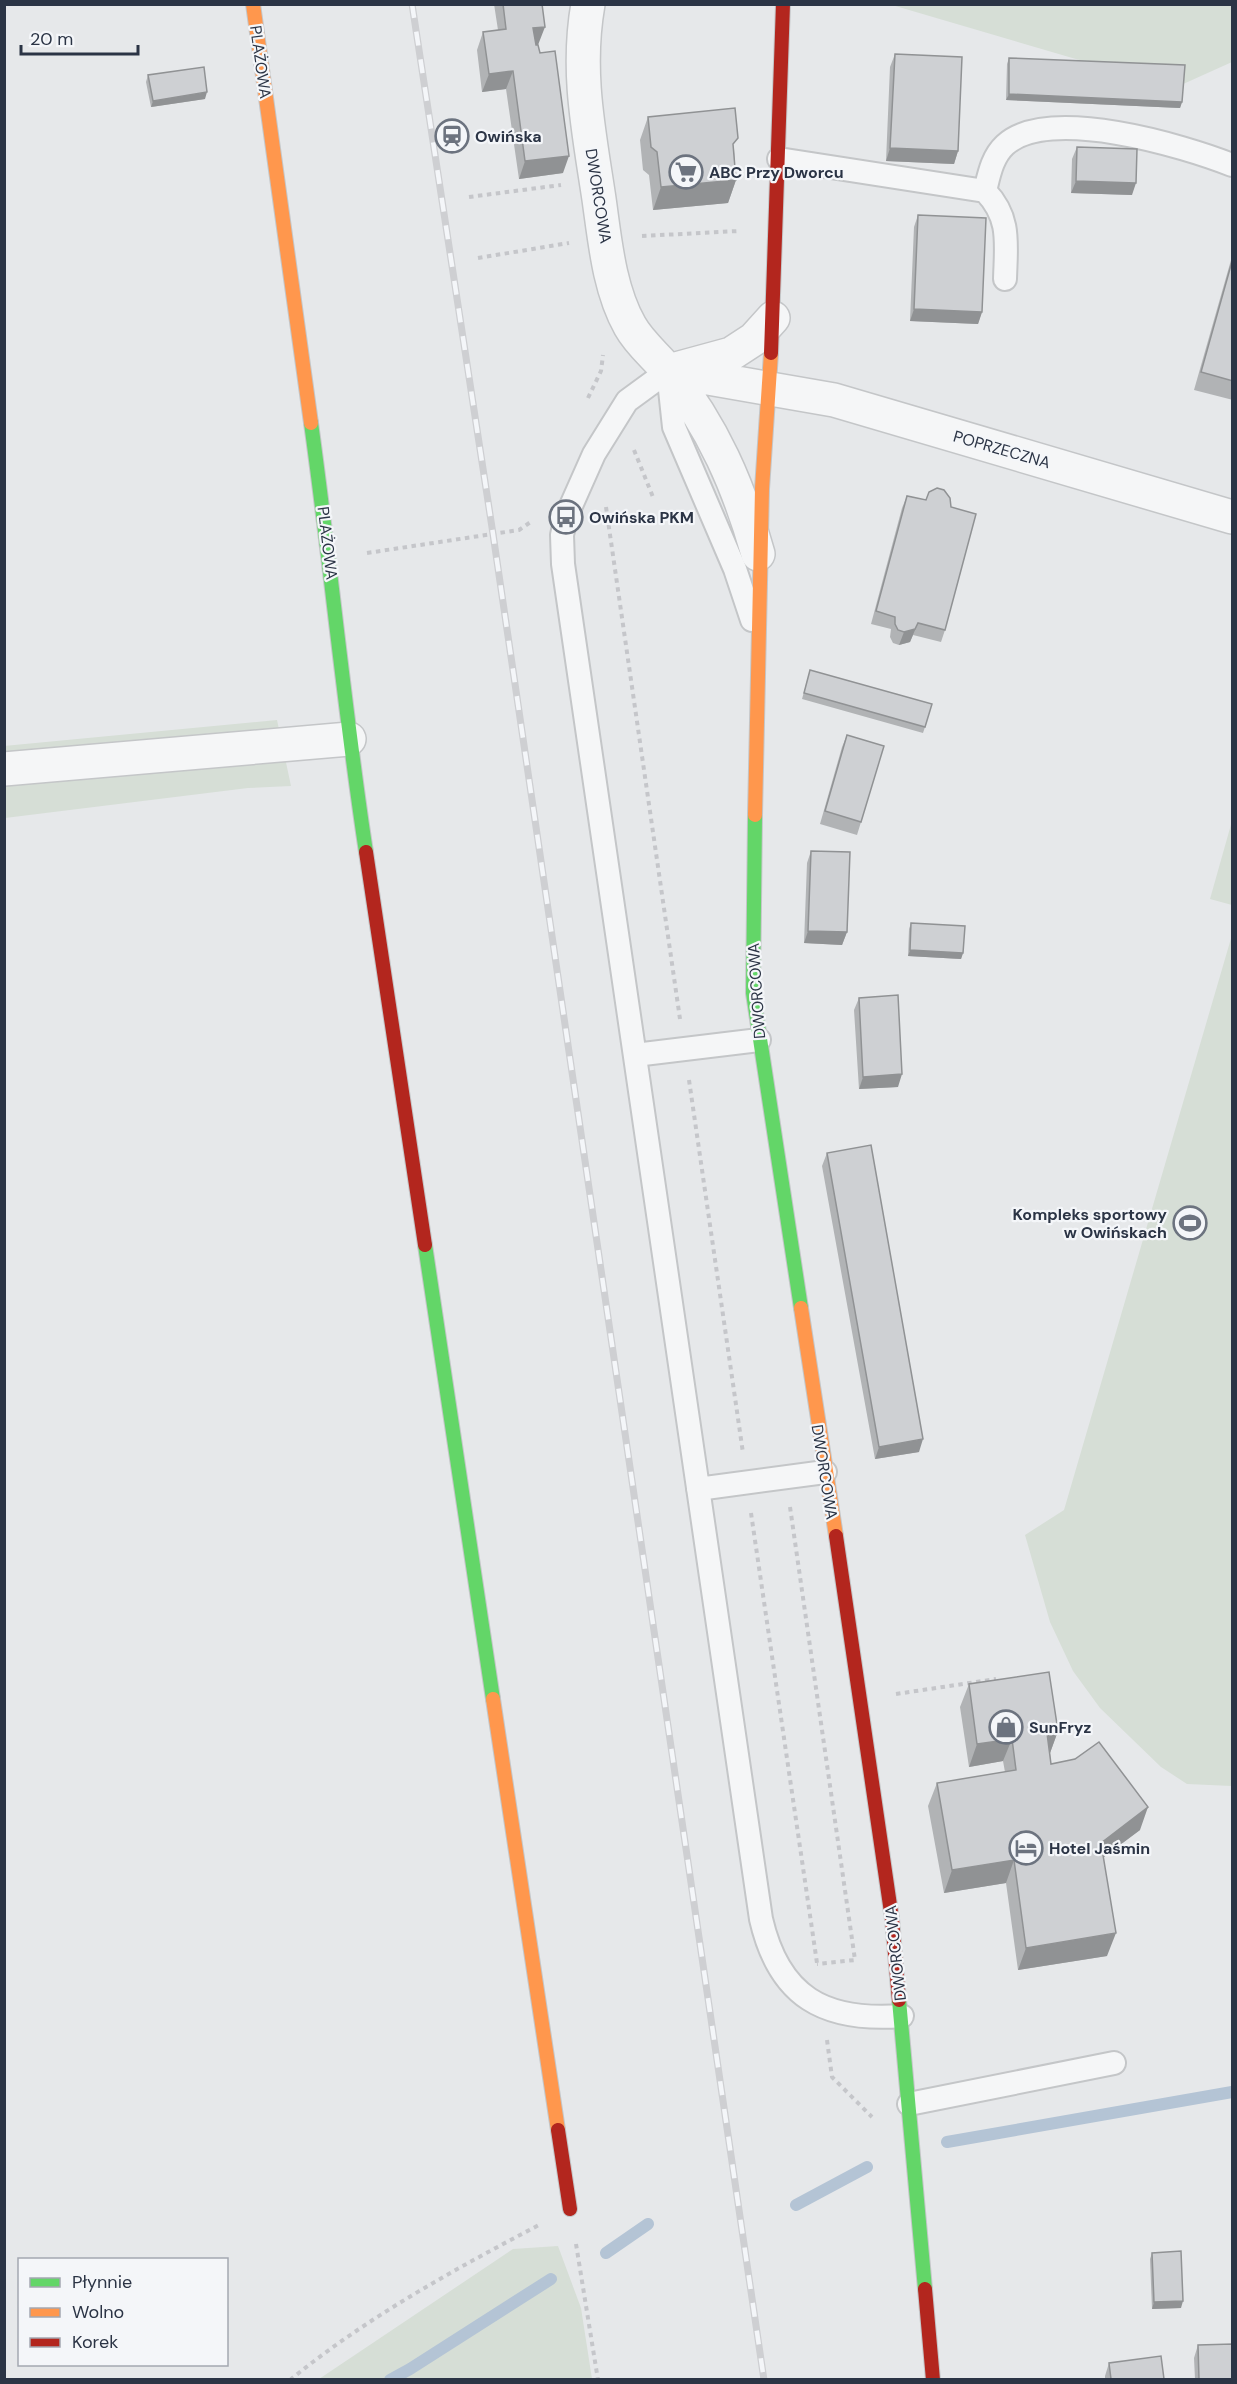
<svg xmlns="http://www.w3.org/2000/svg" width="1237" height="2384" viewBox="0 0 1237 2384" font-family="'DM Sans',sans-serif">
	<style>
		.green { fill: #d6ded6 }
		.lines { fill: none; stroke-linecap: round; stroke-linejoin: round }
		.stream { stroke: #b4c4d5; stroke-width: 12 }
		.lane-casing { stroke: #c4c6c8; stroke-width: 26 }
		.street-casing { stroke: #c4c6c8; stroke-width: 36 }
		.fast-casing { stroke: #c4c6c8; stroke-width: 16 }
		.slow-casing { stroke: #c4c6c8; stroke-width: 16 }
		.jam-casing { stroke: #c4c6c8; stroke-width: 16 }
		.path { stroke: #c5c6ca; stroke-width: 4; stroke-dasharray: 4.5 4.5; stroke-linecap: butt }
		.lane { stroke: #f5f6f7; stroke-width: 22 }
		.street { stroke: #f5f6f7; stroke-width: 33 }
		.fast { stroke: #63d668; stroke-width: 14 }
		.slow { stroke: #ff974d; stroke-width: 14 }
		.jam { stroke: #b3261e; stroke-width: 14 }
		.rail-casing { stroke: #cecfd2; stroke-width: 7 }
		.rail { stroke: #f4f6f9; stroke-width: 4.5; stroke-dasharray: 14; stroke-linecap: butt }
		.wall { fill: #b1b3b5 }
		.shaded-wall { fill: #909294 }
		.building { fill: #ced0d3; stroke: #909294; stroke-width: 1.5 }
		.labels { text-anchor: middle; stroke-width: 4.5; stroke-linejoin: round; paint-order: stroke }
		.street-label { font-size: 16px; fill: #2b3445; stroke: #f4f6f9 }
		.poi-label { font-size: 16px; font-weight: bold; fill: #2b3445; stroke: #f4f6f9; text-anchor: start }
	</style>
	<rect width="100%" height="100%" fill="#e6e8ea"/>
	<path class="green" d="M892 5H1232V62L1181 85 1110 69Z
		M277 720 291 786 248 788 5 818 4 746Z
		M1232 821V905L1210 899Z
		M1232 935V1786L1187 1784 1161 1767 1100 1708 1073 1671 1050 1622 1025 1535 1064 1510Z
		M558 2246 581 2308 592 2379H319L513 2249Z"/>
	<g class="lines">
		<path class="stream" d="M947 2142 1232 2092
			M796 2205 867 2167
			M606 2253 648 2224
			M390 2380 410 2369 551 2279"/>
		<g class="lane-casing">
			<path id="lane" d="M779 159 985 191C989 175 992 157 1005 145 1048 105 1184 146 1232 165
				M985 191C1011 218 1006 243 1005 279
				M752 620 735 569 674 427 668 371 627 401 594 454 566 517 562 535 563 564 761 1919C779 1997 824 2022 902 2016
				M635 1055 759 1040
				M698 1489 825 1472
				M909 2104 1114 2063"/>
		</g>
		<g class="street-casing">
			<path id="street" d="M588 4C576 72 589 132 599 199 605 241 609 289 630 326 640 344 656 356 668 371 713 426 739 487 758 554
				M676 369 731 354 754 339 773 318
				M668 371 834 400 1232 517
				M4 769 349 739"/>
		</g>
		<g class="fast-casing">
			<path id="fast" d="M311 423C331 566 344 709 366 852
				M755 815 753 993 801 1308
				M425 1245 493 1699
				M899 2000 925 2289"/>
		</g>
		<g class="slow-casing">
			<path id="slow" d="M253 4 311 423
				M755 815 762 489 771 353
				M801 1308 836 1536
				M493 1699 558 2130"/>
		</g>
		<g class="jam-casing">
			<path id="jam" d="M771 353 783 4
				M366 852 425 1245
				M836 1536 892 1919 899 2000
				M558 2130 570 2209
				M925 2289 933 2380"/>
		</g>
		<path class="path" d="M469 197 561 185
			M642 236 739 231
			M478 258 569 243
			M588 398 601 371 603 355
			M634 450 653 497
			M606 507 680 1019
			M367 553 519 530 532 521
			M689 1080 743 1453
			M790 1507 855 1960 817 1964
			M751 1513 817 1963
			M896 1694 996 1679
			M827 2040 832 2077 872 2117
			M576 2244 598 2380
			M290 2380C366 2318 453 2270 539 2225"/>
		<use href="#lane" class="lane"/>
		<use href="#street" class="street"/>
		<use href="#fast" class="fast"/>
		<use href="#slow" class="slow"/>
		<use href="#jam" class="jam"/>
		<g class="rail-casing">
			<path id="rail" d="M412 4 493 534 764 2380"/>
		</g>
		<use href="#rail" class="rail"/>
	</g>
	<path class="wall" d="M494 4H542L538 45 563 173 519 179 506 89 482 92 477 50 483 32 498 30Z
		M895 54 958 151 954 164 886 161 890 67Z
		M1009 58 1182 102 1180 108 1006 100 1007 64Z
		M148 75 205 99 151 107 146 82Z
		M648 117 734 149 736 180 728 203 653 210 649 175 643 170 640 140Z
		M1077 147 1132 195 1071 193 1072 159Z
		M918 215 982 312 978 324 910 321 914 227Z
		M1233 253V400L1194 390Z
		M907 496 926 500 945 630 941 642 913 635 910 642 899 645 893 643 890 637 891 629 871 624 902 508Z
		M810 670 925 727 923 733 802 699Z
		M847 735 861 822 857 835 820 824 842 747Z
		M811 851 847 932 842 945 804 943 807 863Z
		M911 923 963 953 961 959 908 956 909 929Z
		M859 998 898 1087 859 1089 854 1010Z
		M827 1153 919 1452 875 1459 822 1166Z
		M969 1684 1058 1731 1050 1753 1051 1764 1140 1830 1104 1857 1107 1956 1018 1970 1006 1883 944 1893 928 1806 937 1783 1005 1772 1003 1761 969 1767 960 1707Z
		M1152 2253 1181 2308 1152 2309 1150 2259Z
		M1198 2345 1233 2379H1195L1194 2358Z
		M1109 2363 1164 2379H1105V2376Z"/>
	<path class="shaded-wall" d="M545 27 538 45 527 46 533 28Z
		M513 71 506 89 482 92 489 74Z
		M207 92 205 99 151 107 153 101Z
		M1009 94 1182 102 1180 108 1006 100Z
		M890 148 958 151 954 164 886 161Z
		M569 156 563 173 519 179 525 161Z
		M736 180 728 203 653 210 661 187Z
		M1076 181 1136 183 1132 195 1071 193Z
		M914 309 982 312 978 324 910 321Z
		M918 623 910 642 899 645 904 632Z
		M808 931 847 932 842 945 804 943Z
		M910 950 963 953 961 959 908 956Z
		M902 1074 898 1087 859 1089 863 1077Z
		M923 1439 919 1452 875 1459 879 1447Z
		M1058 1731 1050 1753 1047 1733Z
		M1012 1739 1003 1761 969 1767 977 1744Z
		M1148 1807 1140 1830 1093 1865 1101 1843Z
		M1014 1860 1006 1883 944 1893 952 1870Z
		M1116 1933 1107 1956 1018 1970 1026 1948Z
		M1183 2301 1181 2308 1152 2309 1154 2302Z"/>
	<path class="building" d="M503 4H542L545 27 533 28 536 45H538L540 53 555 51 569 156 525 161 513 71 489 74 483 32 506 29Z
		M895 54 962 57 958 151 890 148Z
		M1009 58 1185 65 1182 102 1009 94Z
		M204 67 207 92 153 101 148 75Z
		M735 108 738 138 733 144 736 180 661 187 657 152 651 147 648 117Z
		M1077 147 1137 149 1136 183 1076 181Z
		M918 215 986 218 982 312 914 309Z
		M1233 258V381L1201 372Z
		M937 488 944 490 950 498 951 507 976 514 945 630 918 623 915 629 904 632 898 630 895 624V617L876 611 907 496 926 500 929 492Z
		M810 670 932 704 925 727 804 693Z
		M847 735 884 746 861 822 825 811Z
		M811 851 850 852 847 932 808 931Z
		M911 923 965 926 963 953 910 950Z
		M898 995 902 1074 863 1077 859 998Z
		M871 1145 923 1439 879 1447 827 1153Z
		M1049 1672 1058 1731 1047 1733 1051 1764 1075 1759 1099 1742 1148 1807 1101 1843 1116 1933 1026 1948 1014 1860 952 1870 937 1783 1016 1770 1012 1739 977 1744 969 1684Z
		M1181 2251 1183 2301 1154 2302 1152 2253Z
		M1233 2344V2379H1199L1198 2345Z
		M1161 2356 1164 2379H1111L1109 2363Z"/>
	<defs>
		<g id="station-ring" transform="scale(1.725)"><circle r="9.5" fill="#f4f6f9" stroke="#6c737f" stroke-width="1.5"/><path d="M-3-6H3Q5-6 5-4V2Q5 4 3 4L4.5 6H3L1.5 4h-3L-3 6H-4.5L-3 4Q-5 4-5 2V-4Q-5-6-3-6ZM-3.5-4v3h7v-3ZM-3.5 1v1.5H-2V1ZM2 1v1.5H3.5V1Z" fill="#6c737f"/></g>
		<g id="supermarket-ring" transform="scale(1.725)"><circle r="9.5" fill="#f4f6f9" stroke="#6c737f" stroke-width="1.5"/><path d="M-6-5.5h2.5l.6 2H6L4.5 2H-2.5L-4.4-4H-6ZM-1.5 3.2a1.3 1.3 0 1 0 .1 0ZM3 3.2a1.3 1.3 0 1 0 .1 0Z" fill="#6c737f"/></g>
		<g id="bus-ring" transform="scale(1.725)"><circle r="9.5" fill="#f4f6f9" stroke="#6c737f" stroke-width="1.5"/><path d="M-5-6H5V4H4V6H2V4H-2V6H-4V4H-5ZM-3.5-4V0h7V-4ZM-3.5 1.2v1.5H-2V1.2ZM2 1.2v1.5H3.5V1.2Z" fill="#6c737f"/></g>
		<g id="stadium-ring" transform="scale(1.725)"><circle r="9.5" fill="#f4f6f9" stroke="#6c737f" stroke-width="1.5"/><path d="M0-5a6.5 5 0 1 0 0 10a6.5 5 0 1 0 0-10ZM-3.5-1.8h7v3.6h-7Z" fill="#6c737f"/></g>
		<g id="shop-ring" transform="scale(1.725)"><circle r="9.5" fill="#f4f6f9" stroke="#6c737f" stroke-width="1.5"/><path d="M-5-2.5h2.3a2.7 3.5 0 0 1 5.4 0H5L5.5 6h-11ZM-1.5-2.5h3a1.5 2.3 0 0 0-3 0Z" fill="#6c737f"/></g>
		<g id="hotel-ring" transform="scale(1.725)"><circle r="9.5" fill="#f4f6f9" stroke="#6c737f" stroke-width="1.5"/><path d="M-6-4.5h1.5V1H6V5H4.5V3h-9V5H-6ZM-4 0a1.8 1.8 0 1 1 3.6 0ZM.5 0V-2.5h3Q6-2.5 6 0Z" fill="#6c737f"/></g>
	</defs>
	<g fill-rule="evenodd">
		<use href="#station-ring" x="452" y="136"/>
		<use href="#supermarket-ring" x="686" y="172"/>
		<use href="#bus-ring" x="566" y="517"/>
		<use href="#stadium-ring" x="1190" y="1223"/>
		<use href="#shop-ring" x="1006" y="1727"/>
		<use href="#hotel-ring" x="1026" y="1848"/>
	</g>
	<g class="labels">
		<g class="street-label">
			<text transform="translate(261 62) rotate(82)" y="6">PLAŻOWA</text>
			<text transform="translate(599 196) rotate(81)" y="6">DWORCOWA</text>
			<text transform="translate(1002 449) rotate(16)" y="6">POPRZECZNA</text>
			<text transform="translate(328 543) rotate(83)" y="6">PLAŻOWA</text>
			<text transform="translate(756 991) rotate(-94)" y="6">DWORCOWA</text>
			<text transform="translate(825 1472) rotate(81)" y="6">DWORCOWA</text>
			<text transform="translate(895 1953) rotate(-96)" y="6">DWORCOWA</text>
		</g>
		<g class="poi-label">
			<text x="475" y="142">Owińska</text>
			<text x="709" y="178">ABC Przy Dworcu</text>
			<text x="589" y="523">Owińska PKM</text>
			<text x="1167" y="1220" text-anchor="end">Kompleks sportowy<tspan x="1167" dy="18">w Owińskach</tspan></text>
			<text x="1029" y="1733">SunFryz</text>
			<text x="1049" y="1854">Hotel Jaśmin</text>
		</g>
	</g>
	<rect width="1237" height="2384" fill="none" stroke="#2b3445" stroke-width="12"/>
	<rect x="18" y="2258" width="210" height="108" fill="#f4f6f9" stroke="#a4a8b1" stroke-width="1.5"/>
	<rect x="30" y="2278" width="30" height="9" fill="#63d668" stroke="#a4a8b1" stroke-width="1.5"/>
	<text x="72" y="2288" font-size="18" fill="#2b3445">Płynnie</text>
	<rect x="30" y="2308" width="30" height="9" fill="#ff974d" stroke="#a4a8b1" stroke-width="1.5"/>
	<text x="72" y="2318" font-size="18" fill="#2b3445">Wolno</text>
	<rect x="30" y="2338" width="30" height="9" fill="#b3261e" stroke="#a4a8b1" stroke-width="1.5"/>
	<text x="72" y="2348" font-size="18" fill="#2b3445">Korek</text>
	<path d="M21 45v9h117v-9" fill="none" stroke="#2b3445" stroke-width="3"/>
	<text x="30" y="45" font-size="18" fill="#2b3445" stroke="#f4f6f9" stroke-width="4.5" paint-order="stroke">20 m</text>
</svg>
